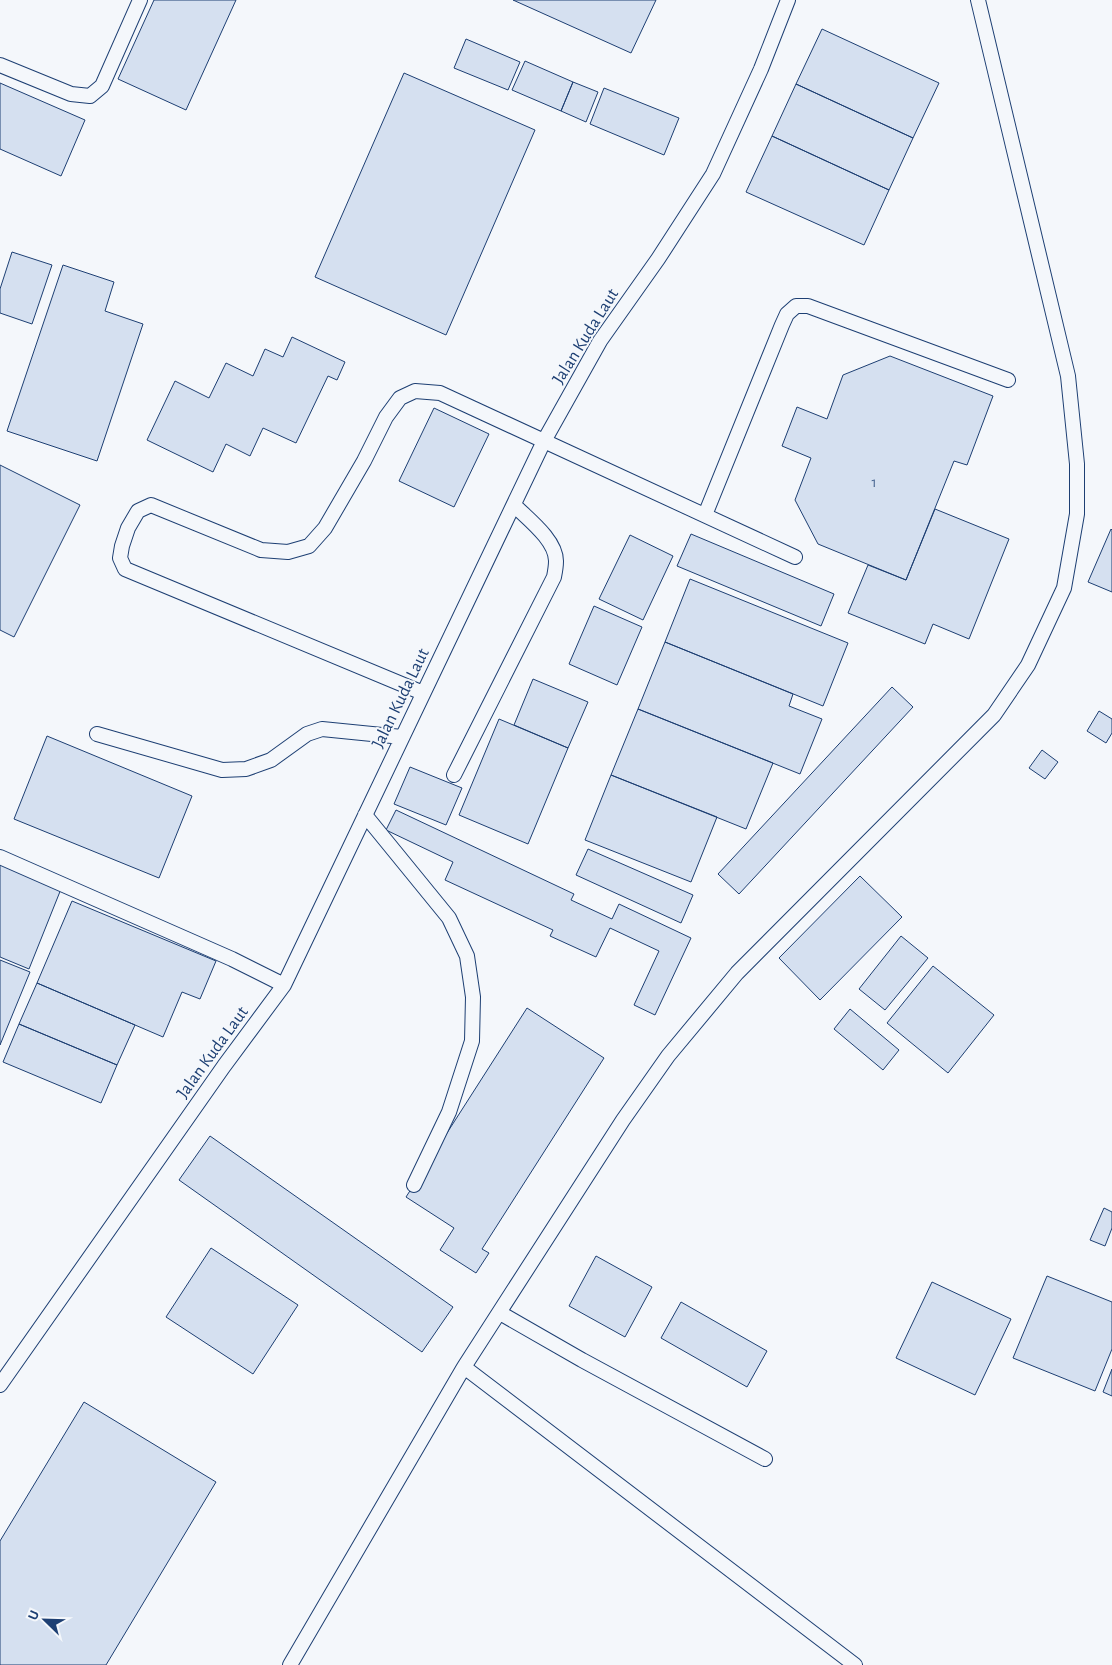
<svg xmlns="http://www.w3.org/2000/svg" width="1112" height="1665" viewBox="0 0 1112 1665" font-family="'Alegreya Sans',sans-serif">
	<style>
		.building { fill: #d5e0f0; stroke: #1d3f73 }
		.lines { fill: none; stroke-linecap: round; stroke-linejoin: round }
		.service-casing { stroke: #1d3f73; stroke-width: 16 }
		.service { stroke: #f4f7fb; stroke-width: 14 }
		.labels { text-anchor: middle; stroke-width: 4; stroke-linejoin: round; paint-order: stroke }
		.number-label { font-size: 15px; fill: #4b6792 }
		.street-label { font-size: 18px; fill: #1d3f73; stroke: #f4f7fb }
	</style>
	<rect width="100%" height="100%" fill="#f4f7fb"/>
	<path class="building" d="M154 0H236L186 110 118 79Z
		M513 0H656L631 53Z
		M822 29 939 83 913 138 796 84Z
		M466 39 520 62 508 90 454 68Z
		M525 61 573 82 561 111 512 90Z
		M404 73 535 130 446 335 315 277Z
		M573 82 598 92 586 122 561 111Z
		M0 83 85 120 61 176 0 149Z
		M796 84 913 138 889 190 772 136Z
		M604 88 679 118 664 155 590 124Z
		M772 136 889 190 864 245 746 192Z
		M12 252 52 265 32 324 0 313V289Z
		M63 265 114 282 105 311 143 324 97 461 7 431Z
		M292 337 345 362 337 380 328 376 296 443 263 428 250 456 226 444 213 472 147 440 175 381 209 398 226 363 253 376 265 349 283 357Z
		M890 356 993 396 967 465 954 461 906 580 818 544 795 500 811 458 782 446 797 407 827 419 843 375Z
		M434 408 489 434 454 507 399 481Z
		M0 465 80 505 14 637 0 630Z
		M935 509 1009 539 969 639 933 624 925 644 848 613 868 565 906 580Z
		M1111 529 1112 530V592L1088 582Z
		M691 534 834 594 821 626 677 566Z
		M630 535 673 556 643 620 599 599Z
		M690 579 848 643 823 706 665 642Z
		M594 606 642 627 617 685 569 664Z
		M665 642 793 694 789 706 822 719 800 774 638 709Z
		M533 679 588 702 568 748 514 725Z
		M892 687 913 707 739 894 718 874Z
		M638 709 773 763 746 829 611 775Z
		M1099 711 1112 719V733L1106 743 1087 731Z
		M499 719 568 748 528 844 459 815Z
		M47 736 192 796 159 878 14 819Z
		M1042 750 1058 762 1045 779 1029 768Z
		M410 767 462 788 446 825 394 804Z
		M611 775 717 817 691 882 585 840Z
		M396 810 574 894 571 900 612 919 619 904 691 938 655 1015 634 1005 659 951 610 928 596 957 550 936 553 930 445 880 453 862 386 830Z
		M588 849 693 895 681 923 576 875Z
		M0 864 61 889 29 969 0 957Z
		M860 876 902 917 820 1000 779 958Z
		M72 901 216 961 200 999 182 992 163 1037 37 983Z
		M901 936 928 958 885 1010 859 989Z
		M0 960 30 972 0 1045Z
		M933 966 994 1015 948 1073 887 1023Z
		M37 983 135 1025 117 1065 19 1024Z
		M527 1008 604 1058 482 1249 489 1253 476 1273 440 1250 454 1228 406 1197Z
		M850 1009 899 1050 883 1070 834 1029Z
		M19 1024 117 1065 101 1103 3 1062Z
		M210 1136 453 1307 422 1352 179 1180Z
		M1104 1208 1112 1212V1228L1105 1246 1090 1240Z
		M211 1248 298 1305 253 1374 166 1317Z
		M596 1256 652 1287 625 1337 569 1306Z
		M1047 1276 1112 1302V1349L1095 1391 1013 1358Z
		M932 1282 1011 1319 975 1395 896 1358Z
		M681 1302 767 1351 747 1387 661 1338Z
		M1112 1369V1396L1103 1392Z
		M84 1402 216 1482 106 1665H0V1541Z"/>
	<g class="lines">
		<g class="service-casing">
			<path id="service" d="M0 65 71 94 90 96 102 86 140 0
				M705 515 782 325 787 314 796 306H808L1008 380
				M423 693 125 569 120 558 122 546 128 528 138 511 151 505 261 550 288 552 309 546 325 528 364 461 386 417 400 398 415 391 440 393 795 557
				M97 734 222 770 246 769 271 760 307 734 322 729 402 737
				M454 775 554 577C555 572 556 566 556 561 556 540 528 519 514 505
				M365 815 449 918 467 956 473 997 472 1041 449 1112 414 1185
				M0 857 232 959 284 985
				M500 1313 582 1360 765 1459
				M464 1367 855 1665
				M0 1385 224 1066 284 985 544 441 600 341 658 259 713 174 761 69 788 0
				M290 1665 464 1367 623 1120 668 1056 737 973 994 715 1028 665 1064 588 1077 514V464L1068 376 978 0"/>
		</g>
		<use href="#service" class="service"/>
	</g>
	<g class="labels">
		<g class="number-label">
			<text x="874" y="487">1</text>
		</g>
		<g class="street-label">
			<text transform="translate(585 336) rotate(-58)" y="6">Jalan Kuda Laut</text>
			<text transform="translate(400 698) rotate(-64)" y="6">Jalan Kuda Laut</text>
			<text transform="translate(212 1052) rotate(-54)" y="6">Jalan Kuda Laut</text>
		</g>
	</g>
	<g transform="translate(45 1620) rotate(293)" stroke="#f4f7fb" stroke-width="4" paint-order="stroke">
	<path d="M0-4L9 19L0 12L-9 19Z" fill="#1d3f73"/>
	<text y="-8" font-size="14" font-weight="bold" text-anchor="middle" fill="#1d3f73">U</text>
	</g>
</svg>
